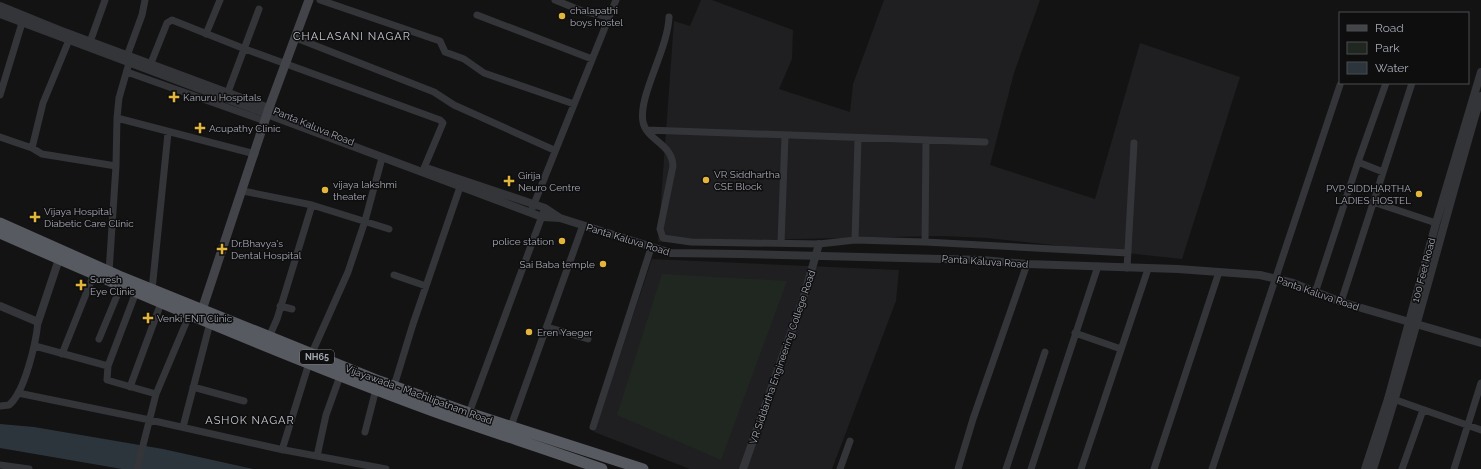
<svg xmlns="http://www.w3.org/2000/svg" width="1481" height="469" viewBox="0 0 1481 469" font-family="Raleway,sans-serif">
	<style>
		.built { fill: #1f1f21 }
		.green { fill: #202721 }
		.water { fill: #2d353c }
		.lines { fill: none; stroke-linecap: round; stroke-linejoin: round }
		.minor { stroke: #343539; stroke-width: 7 }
		.tertiary { stroke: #343539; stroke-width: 8 }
		.secondary { stroke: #424449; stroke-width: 9 }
		.trunk { stroke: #585a61; stroke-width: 11 }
		.tertiary-bridge { stroke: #343539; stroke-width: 8 }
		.poi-dot { fill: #e4b53b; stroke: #0e0e0f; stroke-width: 1.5 }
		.labels { text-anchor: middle; stroke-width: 3; stroke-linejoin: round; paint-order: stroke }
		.shield { fill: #0e0e0f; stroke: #787a82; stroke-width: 1 }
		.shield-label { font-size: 9px; font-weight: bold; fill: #a6a9b4 }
		.poi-label { font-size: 10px; fill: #a6a9b4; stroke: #0e0e0f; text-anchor: start }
		.street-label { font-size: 10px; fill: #a6a9b4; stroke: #0e0e0f }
		.neighbourhood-label { font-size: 11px; letter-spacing: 1px; fill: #c6c8d0; stroke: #0e0e0f }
	</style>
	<rect width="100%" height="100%" fill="#131314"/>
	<path class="built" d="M701 0H712L793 30 792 59 779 89 850 112 853 84 884 0H1040L1014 73 990 165 1095 199 1140 43 1240 77 1182 259 987 238 942 236 658 242 674 21 690 26Z
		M652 259 899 270 896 301 832 469H690L594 432Z"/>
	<path class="green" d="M662 274 787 281 721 460 617 415Z"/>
	<path class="water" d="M0 424 34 427 163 449 253 469H122L0 448Z"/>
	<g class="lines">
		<path class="minor" d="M320 0 440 41 445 52 464 59 484 73 574 104
			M555 0 582 11 609 17
			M477 15 592 59
			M669 17C668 49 638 96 643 122 647 141 672 143 673 166L660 229 663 238 691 242 819 244 855 240 925 242 1128 253
			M206 34 220 0
			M296 38 434 92 454 105 554 150
			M90 42 105 0
			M127 56 142 15 145 0
			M151 63 167 23 172 20 245 49 440 120 443 123 424 168
			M127 72 265 121
			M228 92 259 9
			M0 95 22 23 21 17
			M117 118 255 154
			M647 130 985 142
			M0 137 32 148 42 154 116 166
			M32 148 43 103 69 40
			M1358 162 1383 172
			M243 191 312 205 389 229
			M1373 202 1436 223
			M532 209 616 0
			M855 240 858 139
			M925 242 926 141
			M781 243 785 136
			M1127 268 1134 143
			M109 272 116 166 117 118 119 98 129 63
			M394 275 426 286
			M152 290 168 133
			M1315 293 1358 162 1386 83
			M1341 302 1412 83
			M280 306 292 309
			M547 327 588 339
			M1075 333 1121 349
			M269 337 277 319 312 205
			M99 339 121 286
			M35 346 108 366 136 292
			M62 354 94 274
			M311 355 348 272 365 221 382 158
			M108 366 107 380 156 394
			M394 386 413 324 460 187
			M130 387 161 303
			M193 387 244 401
			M18 393 150 420 279 449 386 469
			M1396 400 1481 430
			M0 406 9 405C25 392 36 342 38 322
			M469 413 545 208
			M511 426 583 225
			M183 427 211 319
			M593 427 651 248
			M365 432 376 389
			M282 450 309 363
			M317 456 326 415 340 376
			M0 465 29 469
			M137 469 156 394 191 311
			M840 469 850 441
			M958 469 973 419 1027 264
			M1006 469 1045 352
			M1031 469 1098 266
			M1081 469 1148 269
			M1154 469 1219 272
			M1212 469 1340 85
			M1402 469 1423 410
			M1454 469 1481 383"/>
		<path class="tertiary" d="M0 6 59 30 274 110
			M0 14 542 217 560 218 671 253 741 254
			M426 168 545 208 560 218
			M982 260 1027 264 1178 269 1260 275 1293 283 1341 302 1481 343
			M0 306 38 322 59 259
			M743 469 804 296 819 244
			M1365 469 1388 399 1436 223 1481 72
			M1373 469C1413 346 1444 220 1481 96"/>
		<path class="secondary" d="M200 316 269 108 309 0"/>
		<path class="trunk" d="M0 223 119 276 379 381 469 413 643 469
			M0 233C143 296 286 357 433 411 489 431 546 449 602 469"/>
		<path class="tertiary-bridge" d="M741 254 982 260"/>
	</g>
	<g class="poi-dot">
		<circle cx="562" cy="16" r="4"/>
		<path d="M172 91h4v4h4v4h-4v4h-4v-4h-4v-4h4z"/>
		<path d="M198 122h4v4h4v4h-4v4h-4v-4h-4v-4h4z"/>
		<circle cx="706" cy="180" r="4"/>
		<path d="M507 175h4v4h4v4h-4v4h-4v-4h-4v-4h4z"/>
		<circle cx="325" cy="190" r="4"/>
		<circle cx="1419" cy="194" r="4"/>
		<path d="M33 211h4v4h4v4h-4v4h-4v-4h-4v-4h4z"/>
		<circle cx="562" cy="241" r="4"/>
		<path d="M220 243h4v4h4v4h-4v4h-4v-4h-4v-4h4z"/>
		<circle cx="603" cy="264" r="4"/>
		<path d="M79 279h4v4h4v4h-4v4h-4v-4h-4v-4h4z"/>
		<path d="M146 312h4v4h4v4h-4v4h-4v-4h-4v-4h4z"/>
		<circle cx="529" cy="332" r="4"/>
	</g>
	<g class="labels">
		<rect class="shield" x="300" y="350" width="34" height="14" rx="3"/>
		<g class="shield-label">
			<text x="317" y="360">NH65</text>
		</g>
		<g class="poi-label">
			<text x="570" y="14">chalapathi<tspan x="570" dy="12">boys hostel</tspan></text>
			<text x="183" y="101">Kanuru Hospitals</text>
			<text x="209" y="132">Acupathy Clinic</text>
			<text x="714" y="178">VR Siddhartha<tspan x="714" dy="12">CSE Block</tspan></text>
			<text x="518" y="179">Girija<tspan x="518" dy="12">Neuro Centre</tspan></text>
			<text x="333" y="188">vijaya lakshmi<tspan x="333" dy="12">theater</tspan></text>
			<text x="1411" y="192" text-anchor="end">PVP SIDDHARTHA<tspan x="1411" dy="12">LADIES HOSTEL</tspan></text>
			<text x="44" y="215">Vijaya Hospital<tspan x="44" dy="12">Diabetic Care Clinic</tspan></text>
			<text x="554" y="245" text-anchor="end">police station</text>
			<text x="231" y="247">Dr.Bhavya's<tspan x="231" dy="12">Dental Hospital</tspan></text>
			<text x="595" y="268" text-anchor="end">Sai Baba temple</text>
			<text x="90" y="283">Suresh<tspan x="90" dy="12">Eye Clinic</tspan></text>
			<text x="157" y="322">Venki ENT Clinic</text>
			<text x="537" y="336">Eren Yaeger</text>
		</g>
		<g class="street-label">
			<text transform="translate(314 126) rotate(22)" y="4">Panta Kaluva Road</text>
			<text transform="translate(628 239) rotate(17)" y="4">Panta Kaluva Road</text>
			<text transform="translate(985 261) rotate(4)" y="4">Panta Kaluva Road</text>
			<text transform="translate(1423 270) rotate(-75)" y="4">100 Feet Road</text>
			<text transform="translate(1318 293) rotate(19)" y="4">Panta Kaluva Road</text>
			<text transform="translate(782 357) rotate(-71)" y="4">VR Siddartha Engineering College Road</text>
			<text transform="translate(419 394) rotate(20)" y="4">Vijayawada - Machilipatnam Road</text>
		</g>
		<g class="neighbourhood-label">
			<text x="352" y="40">CHALASANI NAGAR</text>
			<text x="250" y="424">ASHOK NAGAR</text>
		</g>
	</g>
	<rect x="1339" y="12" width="130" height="72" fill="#0e0e0f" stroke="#4b4c51"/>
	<rect x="1347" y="25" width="20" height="6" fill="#424449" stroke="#4b4c51"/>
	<text x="1375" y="32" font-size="12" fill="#a6a9b4">Road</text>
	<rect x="1347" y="42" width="20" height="12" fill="#202721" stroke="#4b4c51"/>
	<text x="1375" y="52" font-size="12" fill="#a6a9b4">Park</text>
	<rect x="1347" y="62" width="20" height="12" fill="#2d353c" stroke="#4b4c51"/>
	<text x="1375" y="72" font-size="12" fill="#a6a9b4">Water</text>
</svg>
